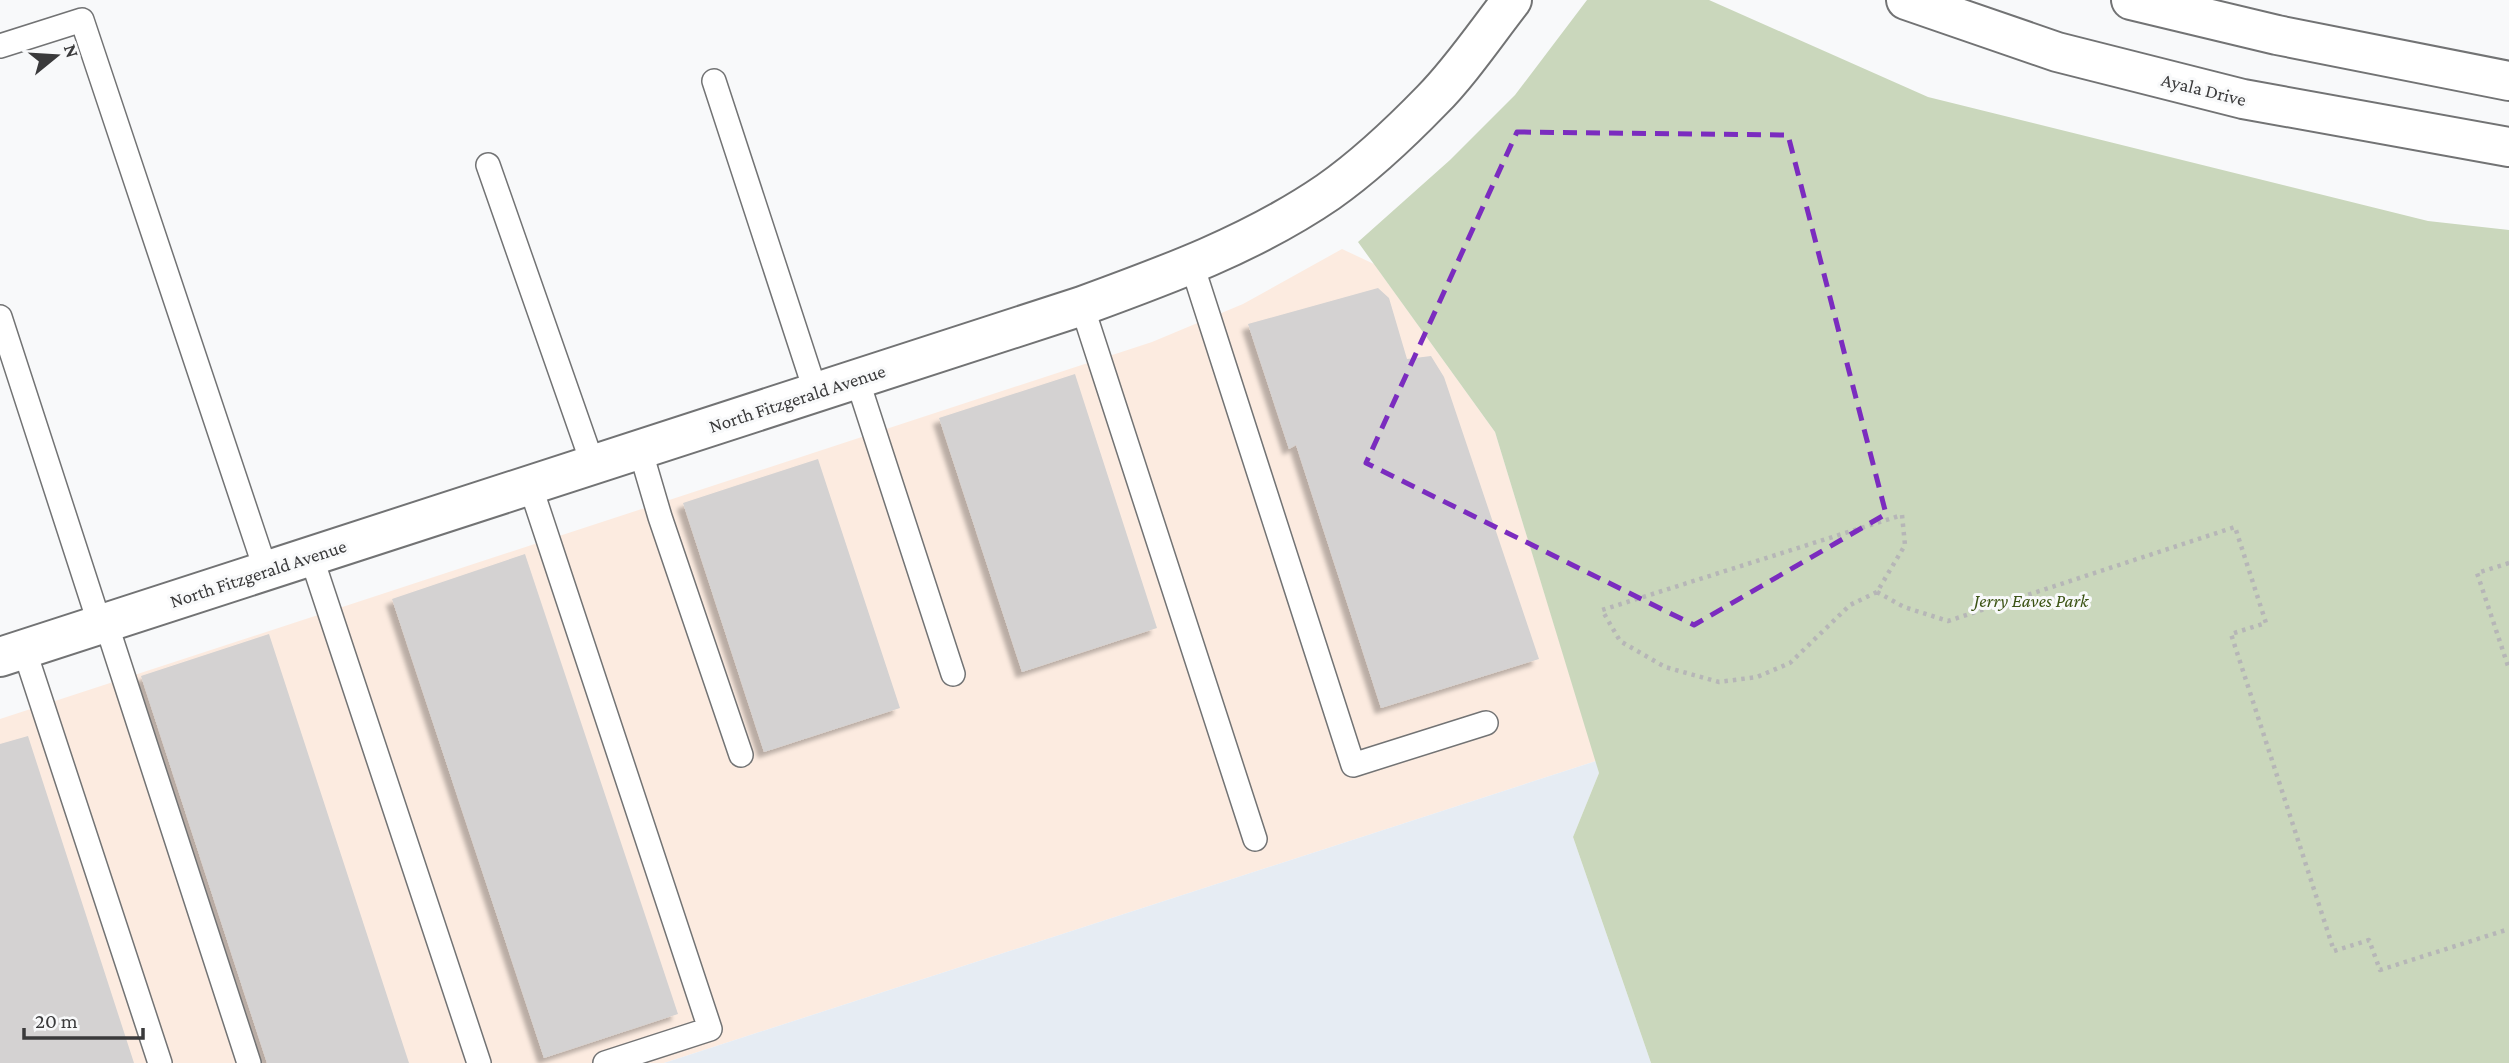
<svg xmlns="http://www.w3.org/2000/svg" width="2509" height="1063" viewBox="0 0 2509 1063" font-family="'Crimson Pro',serif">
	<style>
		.commercial { fill: #fcebe0 }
		.built { fill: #e6ecf3 }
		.green { fill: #cad7bc }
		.building { fill: #d4d2d2; filter: url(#shadow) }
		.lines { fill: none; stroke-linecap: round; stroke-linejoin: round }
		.service-casing { stroke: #727374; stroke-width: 26 }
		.minor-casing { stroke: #727374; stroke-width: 42 }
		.secondary-casing { stroke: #727374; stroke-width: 42 }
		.path { stroke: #b6b6b7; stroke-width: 4.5; stroke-dasharray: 3.5 5; stroke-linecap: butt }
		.service { stroke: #fff; stroke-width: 23 }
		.minor { stroke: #fff; stroke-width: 38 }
		.secondary { stroke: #fff; stroke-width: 38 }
		.marked { fill: none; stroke: #7b2cbf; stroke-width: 5; stroke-dasharray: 14 9; stroke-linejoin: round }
		.labels { text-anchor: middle; stroke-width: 6; stroke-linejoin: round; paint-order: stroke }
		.street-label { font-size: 19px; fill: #3a3a3b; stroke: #f8f9fa }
		.park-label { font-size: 19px; font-style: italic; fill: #3b5314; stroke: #f8f9fa }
	</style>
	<defs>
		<filter id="shadow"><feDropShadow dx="-6" dy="6" stdDeviation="2" flood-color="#0004"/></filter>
	</defs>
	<rect width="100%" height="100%" fill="#f8f9fa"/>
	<path class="commercial" d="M1342 249 1374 264 1495 432 1596 761 664 1063H0V719L1152 342 1243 304Z"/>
	<path class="built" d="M1596 761 1599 773 1573 837 1651 1063H664Z"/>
	<path class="green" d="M1587 0H1709L1928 97 2428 221 2509 230V1063H1651L1573 837 1599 773 1495 432 1358 242 1450 160 1515 95Z"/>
	<path class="building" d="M1378 288 1389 298 1407 359 1431 356 1444 377 1539 659 1381 708 1296 445 1289 449 1248 324Z
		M1075 374 1157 628 1022 672 939 418Z
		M818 459 900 708 764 752 683 503Z
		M525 554 678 1014 544 1058 392 599Z
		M269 634 409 1063H267L141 676Z
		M28 736 134 1063H0V744Z"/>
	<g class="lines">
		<g class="service-casing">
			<path id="service" d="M0 46 82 20 266 571
				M714 81 816 393
				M488 165 593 465
				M1192 265 1353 765 1486 723
				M1082 306 1255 839
				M0 317 100 625
				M857 379 953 674
				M640 449 660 517 741 755
				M530 485 710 1029 605 1063
				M311 556 479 1063
				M106 623 249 1063
				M24 649 160 1063"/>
		</g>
		<g class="minor-casing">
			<path id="minor" d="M0 657 1082 306C1167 275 1252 244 1328 192 1365 166 1400 133 1432 100 1460 72 1487 32 1512 0"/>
		</g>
		<g class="secondary-casing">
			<path id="secondary" d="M1906 0 2057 52 2243 99 2509 147
				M2131 0 2277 35 2509 81"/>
		</g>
		<path class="path" d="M1902 515 1905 545 1877 592 1850 605 1790 663 1757 677 1719 682 1665 667 1620 641 1602 610Z
			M2509 563 2477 573 2509 669
			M1877 592 1904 607 1948 621 2235 527 2266 623 2231 634 2334 951 2369 940 2380 970 2509 929"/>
		<use href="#service" class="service"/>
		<use href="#minor" class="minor"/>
		<use href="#secondary" class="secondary"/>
	</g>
	<path class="marked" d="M1517 132 1788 135 1886 514 1694 625 1366 463Z"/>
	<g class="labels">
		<g class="street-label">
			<text transform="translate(2204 89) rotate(14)" y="7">Ayala Drive</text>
			<text transform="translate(797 398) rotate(-18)" y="7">North Fitzgerald Avenue</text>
			<text transform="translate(258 573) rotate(-18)" y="7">North Fitzgerald Avenue</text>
		</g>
		<g class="park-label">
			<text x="2031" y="607">Jerry Eaves Park</text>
		</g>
	</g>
	<g transform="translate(56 56) rotate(72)" stroke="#f8f9fa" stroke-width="5" paint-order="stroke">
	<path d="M0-5L12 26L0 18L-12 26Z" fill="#3a3a3b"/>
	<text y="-10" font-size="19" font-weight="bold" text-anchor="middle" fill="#3a3a3b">N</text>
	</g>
	<path d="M24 1028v10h119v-10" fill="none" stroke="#3a3a3b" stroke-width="3.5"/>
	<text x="35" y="1028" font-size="21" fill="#3a3a3b" stroke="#f8f9fa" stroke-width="5" paint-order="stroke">20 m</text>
</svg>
